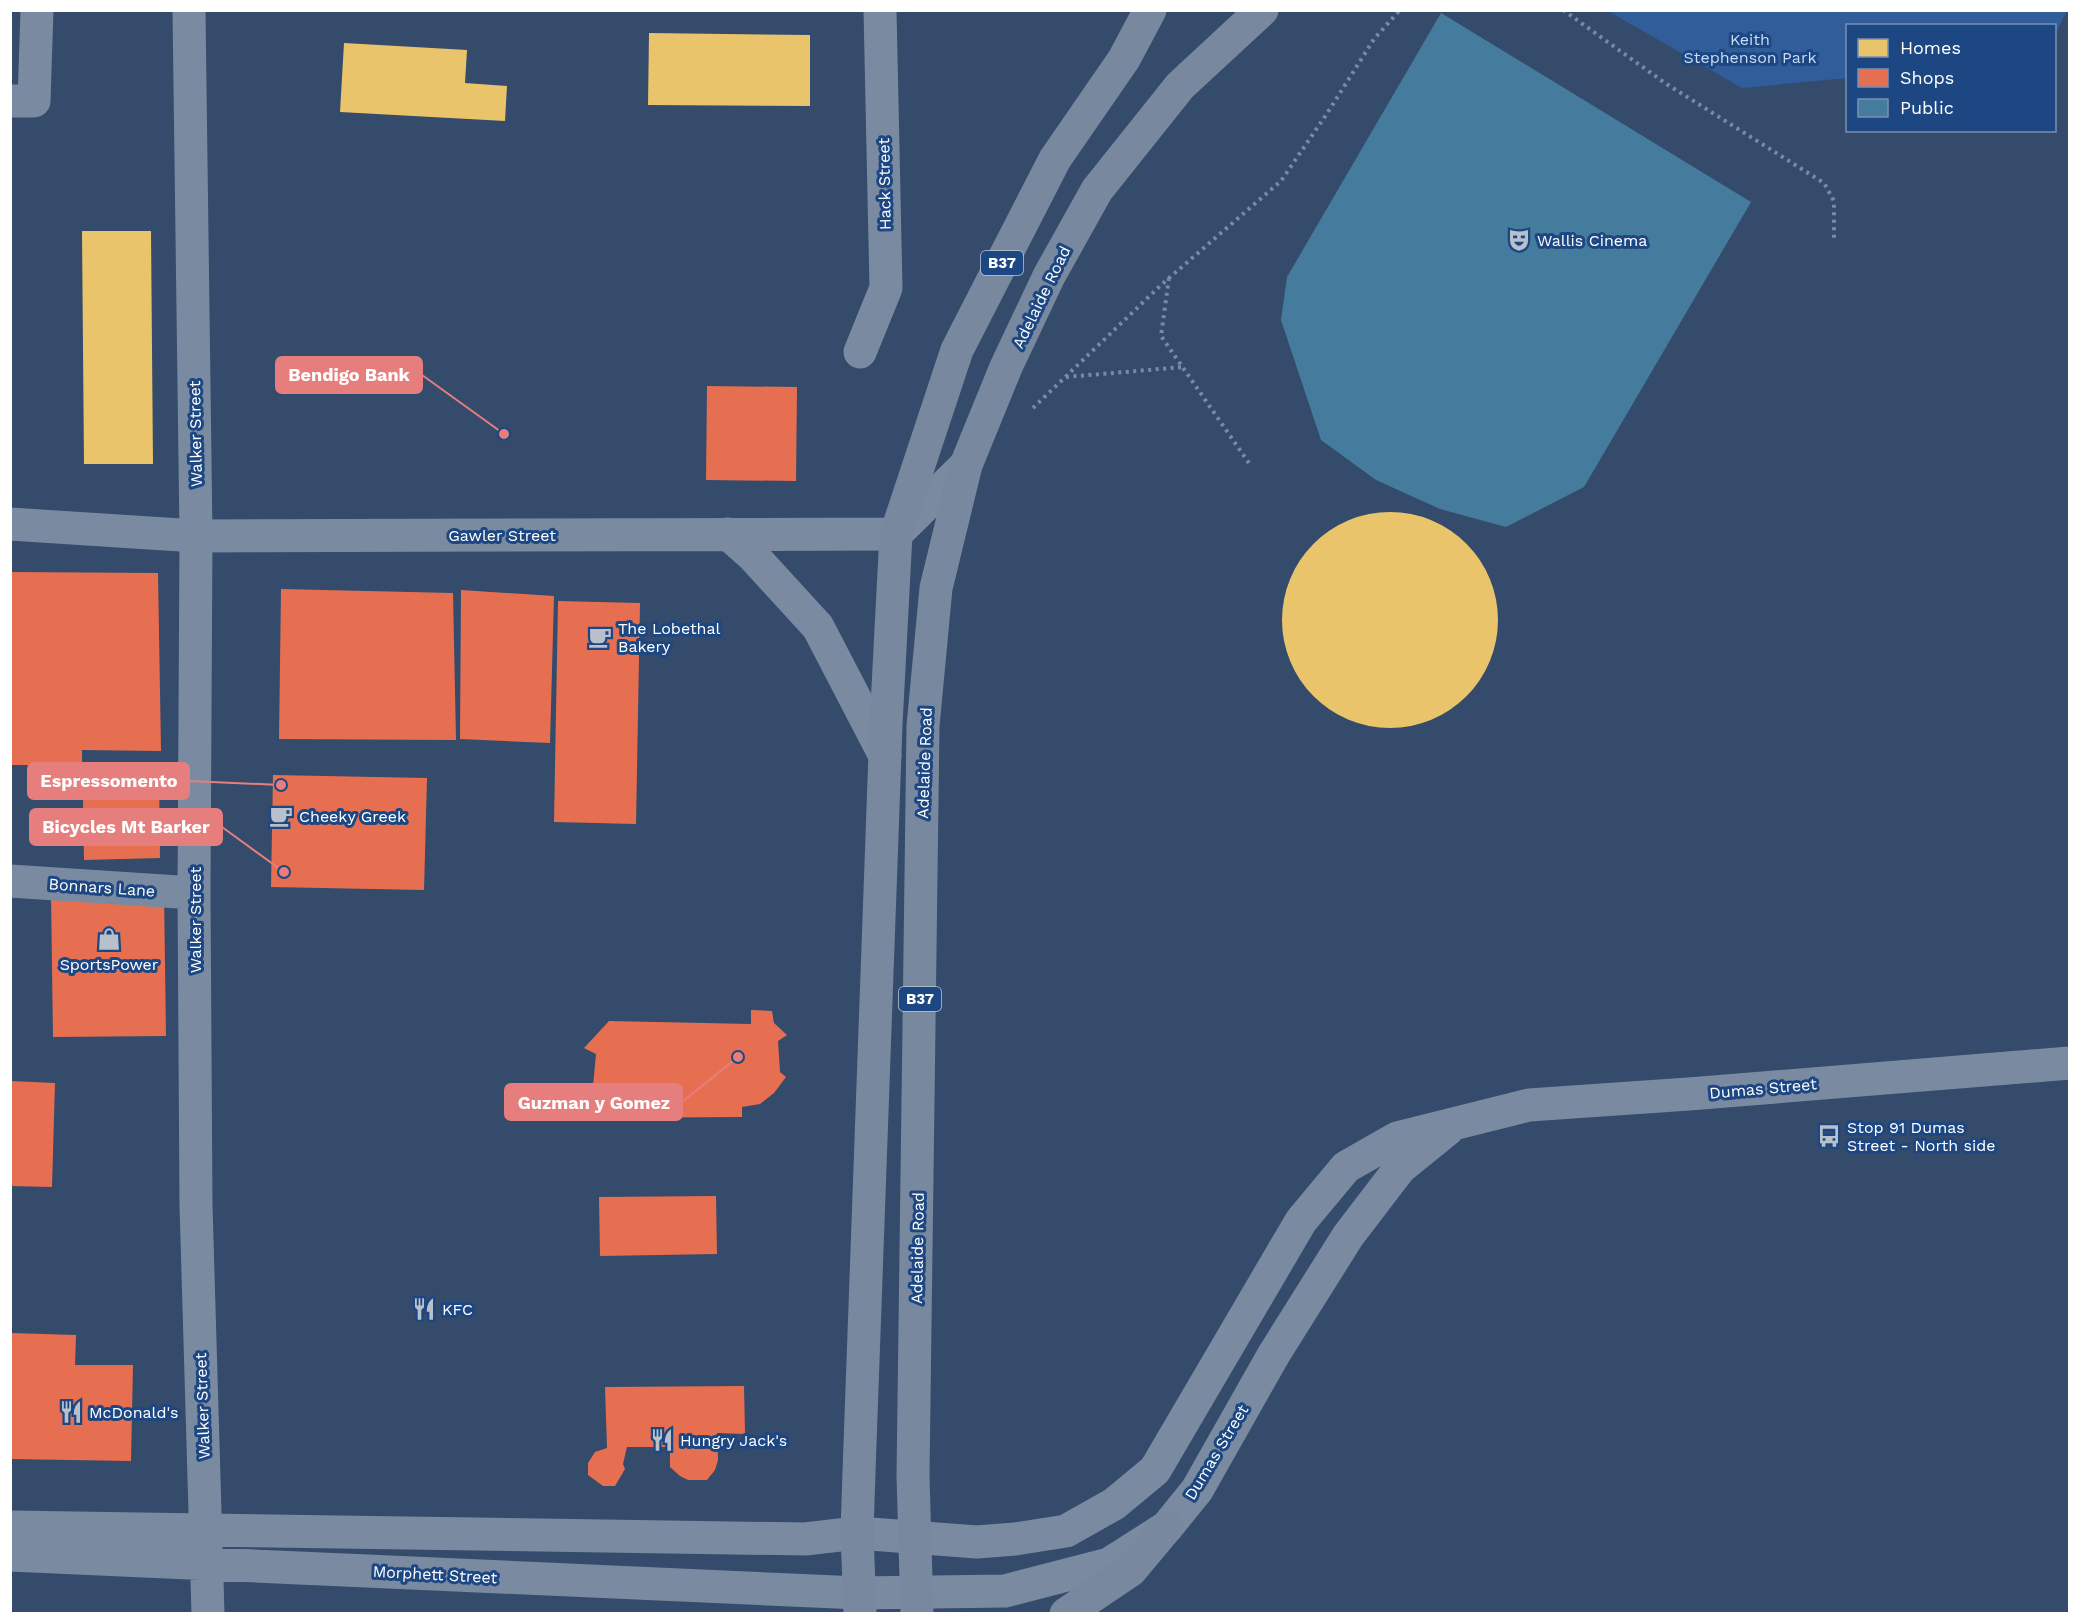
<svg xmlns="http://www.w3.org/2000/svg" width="2080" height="1624" viewBox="0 0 2080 1624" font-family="'Work Sans',sans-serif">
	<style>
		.green { fill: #315d9a }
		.homes { fill: #e9c46a }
		.shops { fill: #e76f51 }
		.public { fill: #457b9d }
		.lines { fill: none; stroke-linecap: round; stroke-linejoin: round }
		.path { stroke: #7a8ba1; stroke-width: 4; stroke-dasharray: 3 4.5; stroke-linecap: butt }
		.minor { stroke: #7a8ba1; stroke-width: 33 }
		.major { stroke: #78889f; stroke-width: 33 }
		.labels { text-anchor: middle; stroke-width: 6; stroke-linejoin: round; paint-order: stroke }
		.shield { fill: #1d4782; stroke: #bbc8da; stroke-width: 1.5 }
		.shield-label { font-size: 15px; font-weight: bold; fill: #fff }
		.park-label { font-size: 16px; fill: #c7dcf7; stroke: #1d4782 }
		.street-label { font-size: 16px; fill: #fff; stroke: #1d4782 }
		.poi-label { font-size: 16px; fill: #fff; stroke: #1d4782; text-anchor: start }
		.leader { fill: none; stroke: #e67e7e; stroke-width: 2 }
		.callout-dot { fill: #e67e7e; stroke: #1d4782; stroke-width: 2 }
		.callout { fill: #e67e7e; stroke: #e67e7e; stroke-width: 2 }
		.callout-label { font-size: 18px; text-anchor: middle; font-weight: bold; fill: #fff }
	</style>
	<rect width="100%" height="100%" fill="#344b6b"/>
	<path class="green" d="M1608 11H2067L2055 34 2054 26H1848L1847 78 1742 88Z"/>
	<path class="homes" d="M649 33 810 35V106L648 105Z
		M344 43 467 50 465 83 507 86 505 121 340 112Z
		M82 231H151L153 464H84Z
		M1282 620a108 108 0 1 1 216 0a108 108 0 1 1-216 0Z"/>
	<path class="shops" d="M707 386 797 387 796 481 706 480Z
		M10 572 158 573 161 751 82 750V771L159 770 160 858 84 860 83 800H33L34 765H10Z
		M281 589 453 593 456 740 279 739Z
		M461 590 554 596 550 743 460 739Z
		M558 601 640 603 636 824 554 822Z
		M273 775 427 778 424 890 271 887Z
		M164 893 166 1036 53 1037 51 895Z
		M751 1010 772 1011 774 1023 787 1035 778 1041 780 1072 786 1077 774 1093 760 1104 742 1107V1117L590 1118 596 1054 584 1048 609 1021 751 1024Z
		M10 1081 55 1083 52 1187 10 1186Z
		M716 1196 717 1254 600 1256 599 1197Z
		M10 1333 76 1335 75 1365H133L131 1461 10 1459Z
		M744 1386 745 1434 717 1433 718 1460 715 1470 707 1480H688L680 1476 670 1467V1447H627L623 1464 625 1469 615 1486H603L588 1475V1463L595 1452 607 1448 605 1387Z"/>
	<path class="public" d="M1441 13 1751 202 1584 487 1506 527 1440 509 1376 480 1321 440 1281 320 1287 277Z"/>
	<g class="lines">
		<path class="path" d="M1563 10 1665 83 1824 183 1834 201V240
			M1169 278 1161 336 1251 466
			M1066 377 1183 367
			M1033 408 1161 285 1281 181 1328 112 1374 39 1400 10"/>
		<path class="minor" d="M189 10 196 536 194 893 196 1205 208 1614
			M10 101H34L37 10
			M860 352 886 288 880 10
			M10 524 196 536 896 534 966 465
			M728 534 754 557 818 627 885 756
			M10 881 194 893
			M10 1527 805 1539 857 1533 977 1542 1015 1539 1066 1531 1114 1504 1155 1470 1301 1221 1346 1167 1397 1138 1529 1105 1689 1094 2070 1063
			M10 1555 859 1593 1005 1591 1109 1564 1167 1527 1197 1490 1274 1354 1348 1236 1400 1168 1447 1130"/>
		<path class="major" d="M860 1614 857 1533 859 1472 886 725 896 534 957 350 1055 159 1124 59 1150 10
			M917 1614 913 1476 923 726 936 588 966 465 1006 367 1049 276 1097 190 1180 86 1262 10
			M1066 1614 1131 1570 1167 1527"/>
	</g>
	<defs>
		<g id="theatre-bare" transform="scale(1.8)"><path d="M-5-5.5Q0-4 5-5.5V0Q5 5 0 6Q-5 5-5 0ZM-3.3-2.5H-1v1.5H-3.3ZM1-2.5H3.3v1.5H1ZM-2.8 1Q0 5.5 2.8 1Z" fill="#b8c0cb" stroke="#1d4782" stroke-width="2.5" paint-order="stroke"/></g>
		<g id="cafe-bare" transform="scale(1.8)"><path d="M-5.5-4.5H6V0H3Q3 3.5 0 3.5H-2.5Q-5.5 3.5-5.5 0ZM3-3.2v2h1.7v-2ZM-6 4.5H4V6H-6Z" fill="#b8c0cb" stroke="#1d4782" stroke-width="2.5" paint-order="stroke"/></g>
		<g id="shop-bare" transform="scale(1.8)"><path d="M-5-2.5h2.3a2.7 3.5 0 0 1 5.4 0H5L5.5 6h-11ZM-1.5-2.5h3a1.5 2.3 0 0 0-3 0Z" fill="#b8c0cb" stroke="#1d4782" stroke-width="2.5" paint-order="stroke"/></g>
		<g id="bus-bare" transform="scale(1.8)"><path d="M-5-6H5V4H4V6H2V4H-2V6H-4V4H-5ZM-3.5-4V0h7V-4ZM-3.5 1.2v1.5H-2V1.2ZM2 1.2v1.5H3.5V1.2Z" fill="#b8c0cb" stroke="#1d4782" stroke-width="2.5" paint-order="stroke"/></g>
		<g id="restaurant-bare" transform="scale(1.8)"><path d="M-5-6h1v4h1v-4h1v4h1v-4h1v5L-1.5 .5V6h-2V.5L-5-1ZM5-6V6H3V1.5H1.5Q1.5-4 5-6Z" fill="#b8c0cb" stroke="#1d4782" stroke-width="2.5" paint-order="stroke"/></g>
	</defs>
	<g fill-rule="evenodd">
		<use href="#theatre-bare" x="1519" y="240"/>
		<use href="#cafe-bare" x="600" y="637"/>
		<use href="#cafe-bare" x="281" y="816"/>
		<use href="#shop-bare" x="109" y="939"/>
		<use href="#bus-bare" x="1829" y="1136"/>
		<use href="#restaurant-bare" x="424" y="1309"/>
		<use href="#restaurant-bare" x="71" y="1412"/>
		<use href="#restaurant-bare" x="662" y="1440"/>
	</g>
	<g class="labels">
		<g class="shield">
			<rect x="981" y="251" width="42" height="24" rx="4.5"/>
			<rect x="899" y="987" width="42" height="24" rx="4.5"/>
		</g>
		<g class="shield-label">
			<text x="1002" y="268">B37</text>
			<text x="920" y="1004">B37</text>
		</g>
		<g class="park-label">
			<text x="1750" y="45">Keith<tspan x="1750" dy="18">Stephenson Park</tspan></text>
		</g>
		<g class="street-label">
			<text transform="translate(884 184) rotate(-91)" y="6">Hack Street</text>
			<text transform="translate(1041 297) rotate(-64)" y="6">Adelaide Road</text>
			<text transform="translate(195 434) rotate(-91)" y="6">Walker Street</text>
			<text x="502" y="541">Gawler Street</text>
			<text transform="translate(924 763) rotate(-88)" y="6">Adelaide Road</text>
			<text transform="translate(102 887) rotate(4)" y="6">Bonnars Lane</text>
			<text transform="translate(195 920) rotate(-90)" y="6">Walker Street</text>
			<text transform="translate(1763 1088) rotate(-5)" y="6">Dumas Street</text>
			<text transform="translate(917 1248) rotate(-89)" y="6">Adelaide Road</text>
			<text transform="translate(202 1406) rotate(-92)" y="6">Walker Street</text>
			<text transform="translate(1216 1452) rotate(-59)" y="6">Dumas Street</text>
			<text transform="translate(435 1574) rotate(3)" y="6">Morphett Street</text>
		</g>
		<g class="poi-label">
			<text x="1537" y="246">Wallis Cinema</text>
			<text x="618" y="634">The Lobethal<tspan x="618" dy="18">Bakery</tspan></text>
			<text x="299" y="822">Cheeky Greek</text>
			<text x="109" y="970" text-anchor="middle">SportsPower</text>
			<text x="1847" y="1133">Stop 91 Dumas<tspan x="1847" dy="18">Street - North side</tspan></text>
			<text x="442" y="1315">KFC</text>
			<text x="89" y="1418">McDonald's</text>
			<text x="680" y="1446">Hungry Jack's</text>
		</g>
	</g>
	<path class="leader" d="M504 434L422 375M281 785L189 781M284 872L222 827M738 1057L682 1102"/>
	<g class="callout-dot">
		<circle cx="504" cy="434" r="6"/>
		<circle cx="281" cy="785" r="6"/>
		<circle cx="284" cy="872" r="6"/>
		<circle cx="738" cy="1057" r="6"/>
	</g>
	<g class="callout">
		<rect x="276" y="357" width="146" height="36" rx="6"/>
		<rect x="28" y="763" width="161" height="36" rx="6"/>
		<rect x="30" y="809" width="192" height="36" rx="6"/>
		<rect x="505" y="1084" width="177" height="36" rx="6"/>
	</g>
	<g class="callout-label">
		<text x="349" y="381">Bendigo Bank</text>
		<text x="109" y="787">Espressomento</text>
		<text x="126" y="833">Bicycles Mt Barker</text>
		<text x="594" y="1109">Guzman y Gomez</text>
	</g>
	<rect width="2080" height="1624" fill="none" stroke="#ffffff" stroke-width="24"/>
	<rect x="1846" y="24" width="210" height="108" fill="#1d4782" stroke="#7791b4" stroke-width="1.5"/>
	<rect x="1858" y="39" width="30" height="18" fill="#e9c46a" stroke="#7791b4" stroke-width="1.5"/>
	<text x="1900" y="54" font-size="18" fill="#ffffff">Homes</text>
	<rect x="1858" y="69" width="30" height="18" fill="#e76f51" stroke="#7791b4" stroke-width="1.5"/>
	<text x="1900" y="84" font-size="18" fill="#ffffff">Shops</text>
	<rect x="1858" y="99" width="30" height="18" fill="#457b9d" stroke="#7791b4" stroke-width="1.5"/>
	<text x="1900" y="114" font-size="18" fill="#ffffff">Public</text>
</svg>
